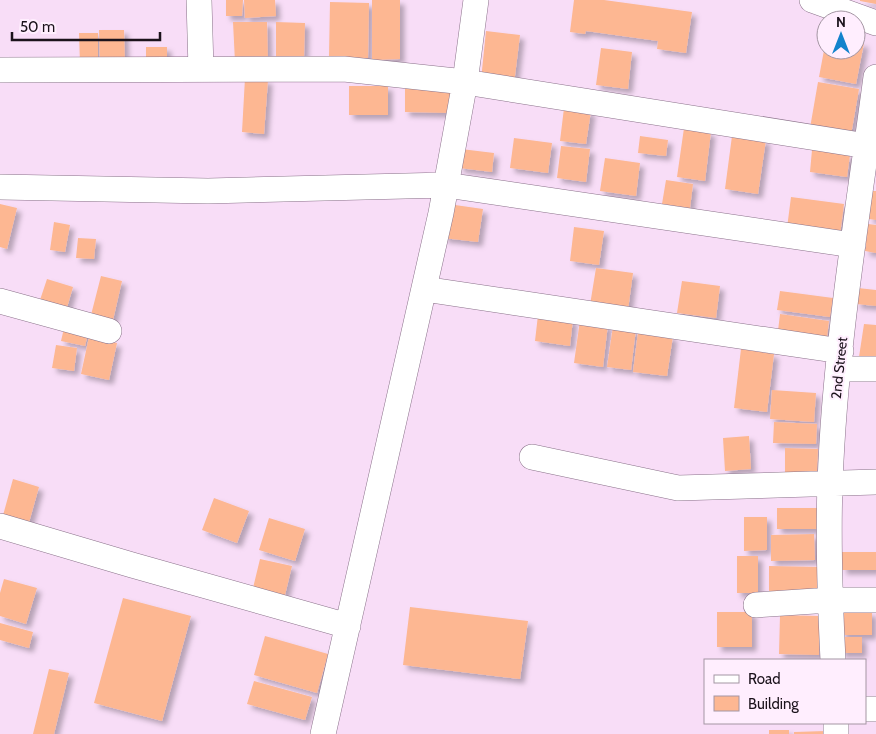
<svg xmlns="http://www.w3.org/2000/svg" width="876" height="734" viewBox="0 0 876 734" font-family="Cabin,sans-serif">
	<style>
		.building { fill: #fdb792; filter: url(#shadow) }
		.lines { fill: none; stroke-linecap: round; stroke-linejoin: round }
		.minor-casing { stroke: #8a728a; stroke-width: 26 }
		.minor { stroke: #fff; stroke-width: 25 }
		.labels { text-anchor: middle; stroke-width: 4; stroke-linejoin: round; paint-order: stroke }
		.street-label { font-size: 14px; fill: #1b121b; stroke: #ffeefe }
	</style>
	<defs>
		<filter id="shadow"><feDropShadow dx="4.5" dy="4.5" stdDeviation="2.5" flood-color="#0004"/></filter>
	</defs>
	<rect width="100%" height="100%" fill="#f8ddf7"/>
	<path class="building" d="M226 0H243L242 16H226Z
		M244 0H275L276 16 245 18Z
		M372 0H400V59L372 60Z
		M574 0H604L692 12 686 53 657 49 658 41 586 31 585 34 570 32Z
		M860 0H876V4L860 1Z
		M330 2 369 3 368 58 329 57Z
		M233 22H267L268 61 235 62Z
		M276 22 305 23 304 57H276Z
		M99 30H124L125 64H100Z
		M486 31 520 35 514 84 481 80Z
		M79 33H98V64H80Z
		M856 42 864 43 856 84 819 77 825 45 826 50H856Z
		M146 47H167V65L146 66Z
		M601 48 632 52 628 89 596 85Z
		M245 78 268 80 264 134 242 132Z
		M818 82 859 89 851 135 810 128Z
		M405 85 451 86 450 113 405 112Z
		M349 86H388V115H349Z
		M564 108 591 111 586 144 560 141Z
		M684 128 711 132 705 181 677 177Z
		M640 136 668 140 666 156 638 153Z
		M732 136 766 140 758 194 725 189Z
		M514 138 552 143 548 173 510 168Z
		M561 146 590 149 586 182 557 178Z
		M461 149 494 153 492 172 459 168Z
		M812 150 850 155 847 177 810 172Z
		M605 158 640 163 636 196 600 191Z
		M666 180 693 184 690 208 662 204Z
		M872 191H876V220L869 219Z
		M791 197 844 204 840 235 787 228Z
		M0 204 17 208 7 249 0 247Z
		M448 204 483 209 478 242 443 238Z
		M54 222 70 225 65 252 50 250Z
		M868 224 876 225V253L865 251Z
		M574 227 604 231 599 265 570 261Z
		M78 238 96 239 94 259 76 258Z
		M596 268 633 273 628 310 590 305Z
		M101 276 122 281 113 320 91 315Z
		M47 279 73 287 66 311 39 303Z
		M682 281 720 286 716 318 677 313Z
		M858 288 876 290V306L856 304Z
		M780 291 833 298 830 317 777 310Z
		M780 314 829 321 827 337 778 331Z
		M538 315 573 319 570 346 535 341Z
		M580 320 608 324 603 367 574 363Z
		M65 324 89 329 85 346 61 341Z
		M864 324 876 325V359L859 357Z
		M613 326 636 329 631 370 607 367Z
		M638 332 673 336 667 376 633 372Z
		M89 337 117 343 109 380 81 374Z
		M56 345 77 348 74 371 52 368Z
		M741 349 774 354 767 412 734 408Z
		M772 390 816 393 814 422 770 419Z
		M774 422 817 424 816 444 773 443Z
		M749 436 751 469 725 471 723 438Z
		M785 448 818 449 817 472H785Z
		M13 479 39 487 28 526 2 519Z
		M214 498 249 511 237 543 202 530Z
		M777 508H818V529H777Z
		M744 517H767V550L744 551Z
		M269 518 305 529 295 561 259 550Z
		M814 534 815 560 771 561V535Z
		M842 552H876V570H842Z
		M737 556H758V593H737Z
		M260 559 292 566 285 595 253 588Z
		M769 566 821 567 820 592 769 591Z
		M4 579 37 588 26 624 0 616V593Z
		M123 598 191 616 162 721 94 703Z
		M410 607 528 621 520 679 403 665Z
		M717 612H752V647H717Z
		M841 612H872V635H841Z
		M780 615 820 616 819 655 779 654Z
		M0 623 33 632 29 648 0 640Z
		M265 636 328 654 317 693 254 675Z
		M840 637H862V653H840Z
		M49 669 69 673 54 734H33Z
		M254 681 312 697 305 720 247 704Z
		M769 730H789V734H769Z
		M826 731V734H794V732Z"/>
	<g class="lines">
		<g class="minor-casing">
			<path id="minor" d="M199 0 201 69
				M812 0 876 23
				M0 70 344 69 465 82 867 146
				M0 187 208 191 446 185 853 245
				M424 289 841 351
				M0 301 109 331
				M838 369H876
				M532 457 678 488 876 482
				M0 526 132 565 348 626
				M756 605 830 600H876
				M833 660C830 601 828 542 830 483 835 347 858 212 876 77
				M865 709H876
				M836 723V734
				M323 734 441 213 465 82 476 0"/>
		</g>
		<use href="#minor" class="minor"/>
	</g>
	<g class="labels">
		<g class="street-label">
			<text transform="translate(839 368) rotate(-84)" y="5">2nd Street</text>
		</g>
	</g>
	<rect x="704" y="659" width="162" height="65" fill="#ffeefe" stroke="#a496a3"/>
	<rect x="714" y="675" width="25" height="8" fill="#ffffff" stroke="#a496a3"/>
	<text x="748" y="684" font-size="15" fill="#1b121b">Road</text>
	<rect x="714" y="696" width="25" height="15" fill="#fdb792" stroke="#a496a3"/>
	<text x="748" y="709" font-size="15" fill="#1b121b">Building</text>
	<g transform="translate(841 35)"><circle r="24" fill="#ffeefe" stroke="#a496a3"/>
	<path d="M0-4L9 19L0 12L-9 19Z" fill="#1383cc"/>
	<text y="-8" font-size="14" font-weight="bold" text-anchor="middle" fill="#1b121b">N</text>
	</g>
	<path d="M12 32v8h148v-8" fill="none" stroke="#1b121b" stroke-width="2.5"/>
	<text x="20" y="32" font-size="15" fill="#1b121b" stroke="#ffeefe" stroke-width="4" paint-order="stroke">50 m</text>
</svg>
